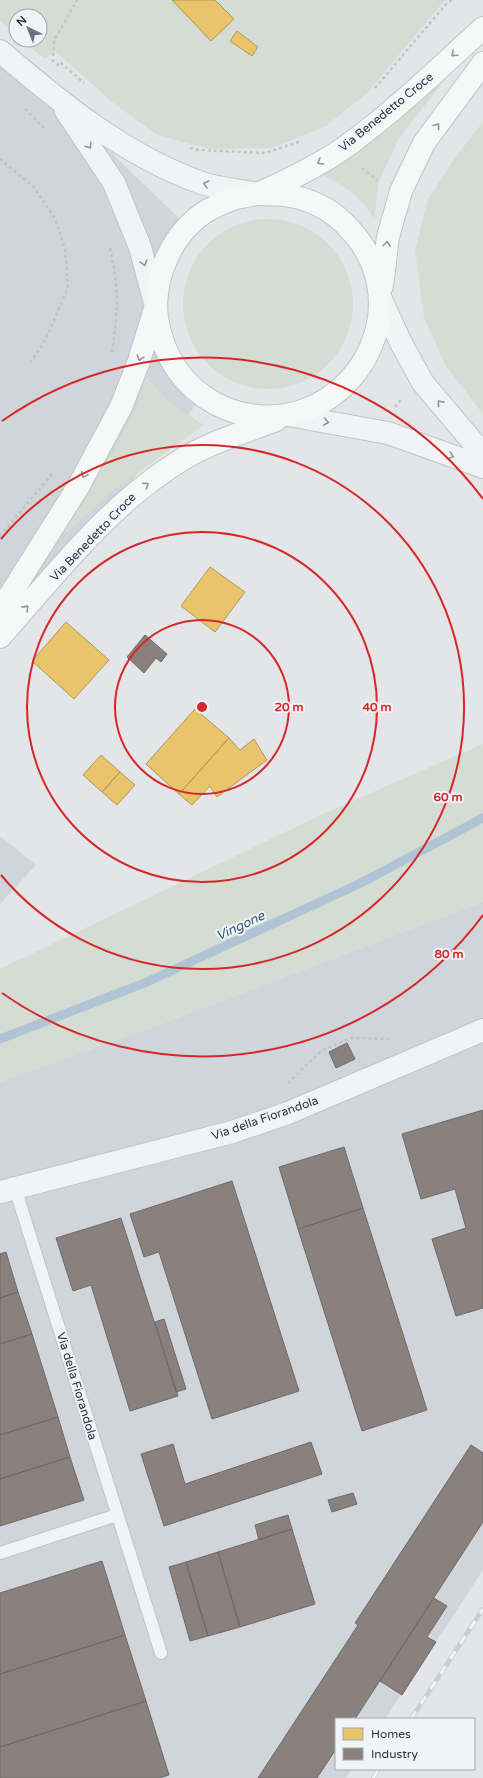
<svg xmlns="http://www.w3.org/2000/svg" width="483" height="1778" viewBox="0 0 483 1778" font-family="'Varela Round',sans-serif">
	<style>
		.built { fill: #d0d5dc }
		.green { fill: #d4dcd3 }
		.homes { fill: #e9c46a; stroke: #af995e }
		.industry { fill: #8a817c; stroke: #6d6a6b }
		.lines { fill: none; stroke-linecap: round; stroke-linejoin: round }
		.stream { stroke: #afc5d5; stroke-width: 9 }
		.service-casing { stroke: #c1c3c6; stroke-width: 14 }
		.minor-casing { stroke: #c1c3c6; stroke-width: 24 }
		.tertiary-casing { stroke: #c1c3c6; stroke-width: 24 }
		.secondary-casing { stroke: #c1c3c6; stroke-width: 24 }
		.path { stroke: #c1c4c7; stroke-width: 2.5; stroke-dasharray: 3 3; stroke-linecap: butt }
		.service { stroke: #f2f3f5; stroke-width: 12 }
		.minor { stroke: #f2f3f5; stroke-width: 22 }
		.tertiary { stroke: #f2f3f5; stroke-width: 22 }
		.secondary { stroke: #f6f7f7; stroke-width: 22 }
		.rail-casing { stroke: #cbcdd0; stroke-width: 4.5 }
		.rail { stroke: #f0f4f8; stroke-width: 3; stroke-dasharray: 9; stroke-linecap: butt }
		.oneway { stroke: #8f969d }
		.oneway2 { stroke: #8d949c }
		.ring { fill: none; stroke: #d62828; stroke-width: 2 }
		.labels { text-anchor: middle; stroke-width: 4; stroke-linejoin: round; paint-order: stroke }
		.street-label { font-size: 12px; fill: #283543; stroke: #f0f4f8 }
		.water-label { font-size: 13px; font-style: italic; fill: #2f587a; stroke: #f0f4f8 }
		.centre { fill: #d62828; stroke: #f0f4f8; stroke-width: 2 }
		.ring-label { font-size: 12px; text-anchor: middle; font-weight: bold; fill: #d62828; stroke: #f0f4f8; stroke-width: 4; stroke-linejoin: round; paint-order: stroke }
	</style>
	<rect width="100%" height="100%" fill="#e3e5e8"/>
	<path class="built" d="M0 51 59 102 188 227 156 307 203 397 0 634Z
		M0 836 36 865 0 904Z
		M483 902V1570L385 1719H336V1769H352L346 1778H0V1082L164 1023Z"/>
	<path class="green" d="M0 0H445L367 93 326 126 272 148 209 149 157 135 112 102 55 51 45 59 22 40H40V16H16V35L0 21Z
		M432 81 441 85 399 138 379 181 374 219C362 196 343 186 321 174Z
		M483 122V414L446 366 424 318 415 250 427 201 457 155Z
		M183 304a85 85 0 1 1 170 0a85 85 0 1 1-170 0Z
		M146 376 169 402 204 425 111 492 67 532 62 527 111 454 135 413Z
		M483 744V902L164 1023 0 1082V969L323 814Z"/>
	<path class="homes" d="M172 0H215L234 19 211 41Z
		M237 31 258 47 252 56 230 41Z
		M210 567 245 592 215 632 181 606Z
		M66 622 109 660 74 699 32 661Z
		M195 709 229 738 179 794 146 764Z
		M229 738 240 750 254 739 267 760 217 797 210 786 192 805 179 794Z
		M101 755 120 772 102 792 83 775Z
		M120 772 135 785 117 805 102 792Z"/>
	<path class="industry" d="M145 635 167 654 161 662 156 658 144 673 127 657Z
		M347 1043 355 1059 336 1068 329 1052Z
		M483 1110V1308L456 1316 432 1239 466 1228 455 1189 421 1199 402 1134Z
		M344 1147 363 1208 298 1229 279 1167Z
		M232 1181 299 1391 212 1419 159 1252 144 1257 130 1214Z
		M363 1208 427 1410 362 1431 298 1229Z
		M121 1218 178 1396 130 1411 91 1285 73 1291 56 1238Z
		M6 1252 18 1292 0 1298V1254Z
		M18 1292 32 1334 0 1344V1298Z
		M164 1319 186 1389 176 1392 155 1322Z
		M32 1334 58 1417 0 1435V1344Z
		M58 1417 70 1457 0 1479V1435Z
		M311 1442 322 1474 164 1526 141 1454 173 1444 185 1484Z
		M471 1445 483 1453V1522L355 1719H336V1749L317 1778H258L358 1625 355 1623Z
		M70 1457 84 1500 0 1526V1479Z
		M353 1493 357 1504 332 1512 328 1500Z
		M288 1515 292 1529 259 1540 255 1525Z
		M292 1529 315 1604 240 1627 218 1552Z
		M218 1552 240 1627 208 1636 186 1562Z
		M102 1561 125 1635 0 1674V1593Z
		M186 1562 208 1636 190 1641 169 1567Z
		M434 1598 447 1606 427 1637 436 1642 402 1695 380 1681Z
		M125 1635 146 1701 0 1747V1674Z
		M146 1701 169 1775 159 1778H0V1747Z"/>
	<g class="lines">
		<path class="stream" d="M0 1039 147 982 361 883 483 818"/>
		<g class="service-casing">
			<path id="service" d="M15 1188 161 1653
				M0 1553 117 1515"/>
		</g>
		<g class="minor-casing">
			<path id="minor" d="M0 1192 232 1132 288 1113 483 1030"/>
		</g>
		<g class="tertiary-casing">
			<path id="tertiary" d="M0 51C61 103 125 156 202 183 219 189 240 190 258 194
				M66 111 114 183 140 247 156 307
				M380 297 401 343 423 383 483 454
				M288 415 388 433 483 467"/>
		</g>
		<g class="secondary-casing">
			<path id="secondary" d="M258 194C279 194 297 195 316 204 331 210 344 222 354 234 406 295 375 386 302 411 274 420 243 418 216 404 183 386 163 356 157 318 152 277 173 230 210 209 217 206 225 201 233 199 242 196 253 196 262 192 291 179 322 164 348 145 396 110 439 68 483 28
				M382 286 388 237 401 191 424 143 483 63
				M0 611 78 487 121 407 139 361 154 312
				M0 637C56 574 110 503 183 459 211 442 245 432 276 420"/>
		</g>
		<path class="path" d="M53 62 54 41 77 0
			M57 66 60 62 84 83
			M375 88 447 3 452 0
			M25 109 44 128
			M190 148 199 150 265 153 302 141
			M0 159 34 187 55 219 65 249 68 287 46 339 30 363
			M362 168 377 180
			M110 248C119 288 118 312 112 352
			M395 407 402 398
			M0 536 54 472
			M288 1083 321 1051 351 1038 392 1039"/>
		<use href="#service" class="service"/>
		<use href="#minor" class="minor"/>
		<use href="#tertiary" class="tertiary"/>
		<use href="#secondary" class="secondary"/>
		<g class="rail-casing">
			<path id="rail" d="M411 1719 483 1609
				M373 1778 379 1769"/>
		</g>
		<use href="#rail" class="rail"/>
	</g>
	<defs><path id="oneway-chevron" d="M-2-3.5L2.5 0L-2 3.5" fill="none" stroke-width="1.6" stroke-linecap="round" stroke-linejoin="round"/></defs>
	<g class="oneway">
		<use href="#oneway-chevron" transform="translate(454 54) rotate(138)"/>
		<use href="#oneway-chevron" transform="translate(437 126) rotate(-53)"/>
		<use href="#oneway-chevron" transform="translate(320 162) rotate(150)"/>
		<use href="#oneway-chevron" transform="translate(387 244) rotate(-83)"/>
		<use href="#oneway-chevron" transform="translate(140 358) rotate(108)"/>
		<use href="#oneway-chevron" transform="translate(84 475) rotate(118)"/>
		<use href="#oneway-chevron" transform="translate(146 485) rotate(-35)"/>
		<use href="#oneway-chevron" transform="translate(26 608) rotate(-48)"/>
	</g>
	<g class="oneway2">
		<use href="#oneway-chevron" transform="translate(89 146) rotate(56)"/>
		<use href="#oneway-chevron" transform="translate(206 184) rotate(-166)"/>
		<use href="#oneway-chevron" transform="translate(144 263) rotate(75)"/>
		<use href="#oneway-chevron" transform="translate(440 403) rotate(-130)"/>
		<use href="#oneway-chevron" transform="translate(326 422) rotate(10)"/>
		<use href="#oneway-chevron" transform="translate(451 456) rotate(19)"/>
	</g>
	<g class="ring">
		<circle cx="202" cy="707" r="87"/>
		<circle cx="202" cy="707" r="175"/>
		<path d="M1 539A262 262 0 1 1 1 875"/>
		<path d="M483 915A349 349 0 0 1 2 993M2 421A349 349 0 0 1 483 499"/>
	</g>
	<g class="labels">
		<g class="street-label">
			<text transform="translate(386 112) rotate(-39)" y="4">Via Benedetto Croce</text>
			<text transform="translate(93 537) rotate(-46)" y="4">Via Benedetto Croce</text>
			<text transform="translate(265 1118) rotate(-19)" y="4">Via della Fiorandola</text>
			<text transform="translate(77 1386) rotate(73)" y="4">Via della Fiorandola</text>
		</g>
		<g class="water-label">
			<text transform="translate(240 925) rotate(-25)" y="5">Vingone</text>
		</g>
	</g>
	<circle cx="202" cy="707" r="6" class="centre"/>
	<g class="ring-label">
		<text x="289" y="711">20 m</text>
		<text x="377" y="711">40 m</text>
		<text x="448" y="801">60 m</text>
		<text x="449" y="958">80 m</text>
	</g>
	<rect x="335" y="1718" width="140" height="52" fill="#f0f4f8" stroke="#a0a8b0"/>
	<rect x="343" y="1728" width="20" height="12" fill="#e9c46a" stroke="#a0a8b0"/>
	<text x="371" y="1738" font-size="12" fill="#283543">Homes</text>
	<rect x="343" y="1748" width="20" height="12" fill="#8a817c" stroke="#a0a8b0"/>
	<text x="371" y="1758" font-size="12" fill="#283543">Industry</text>
	<g transform="translate(28 28) rotate(317)"><circle r="19" fill="#f0f4f8" stroke="#a0a8b0"/>
	<path d="M0-3L7 15L0 10L-7 15Z" fill="#69737d"/>
	<text y="-6" font-size="11" font-weight="bold" text-anchor="middle" fill="#283543">N</text>
	</g>
</svg>
